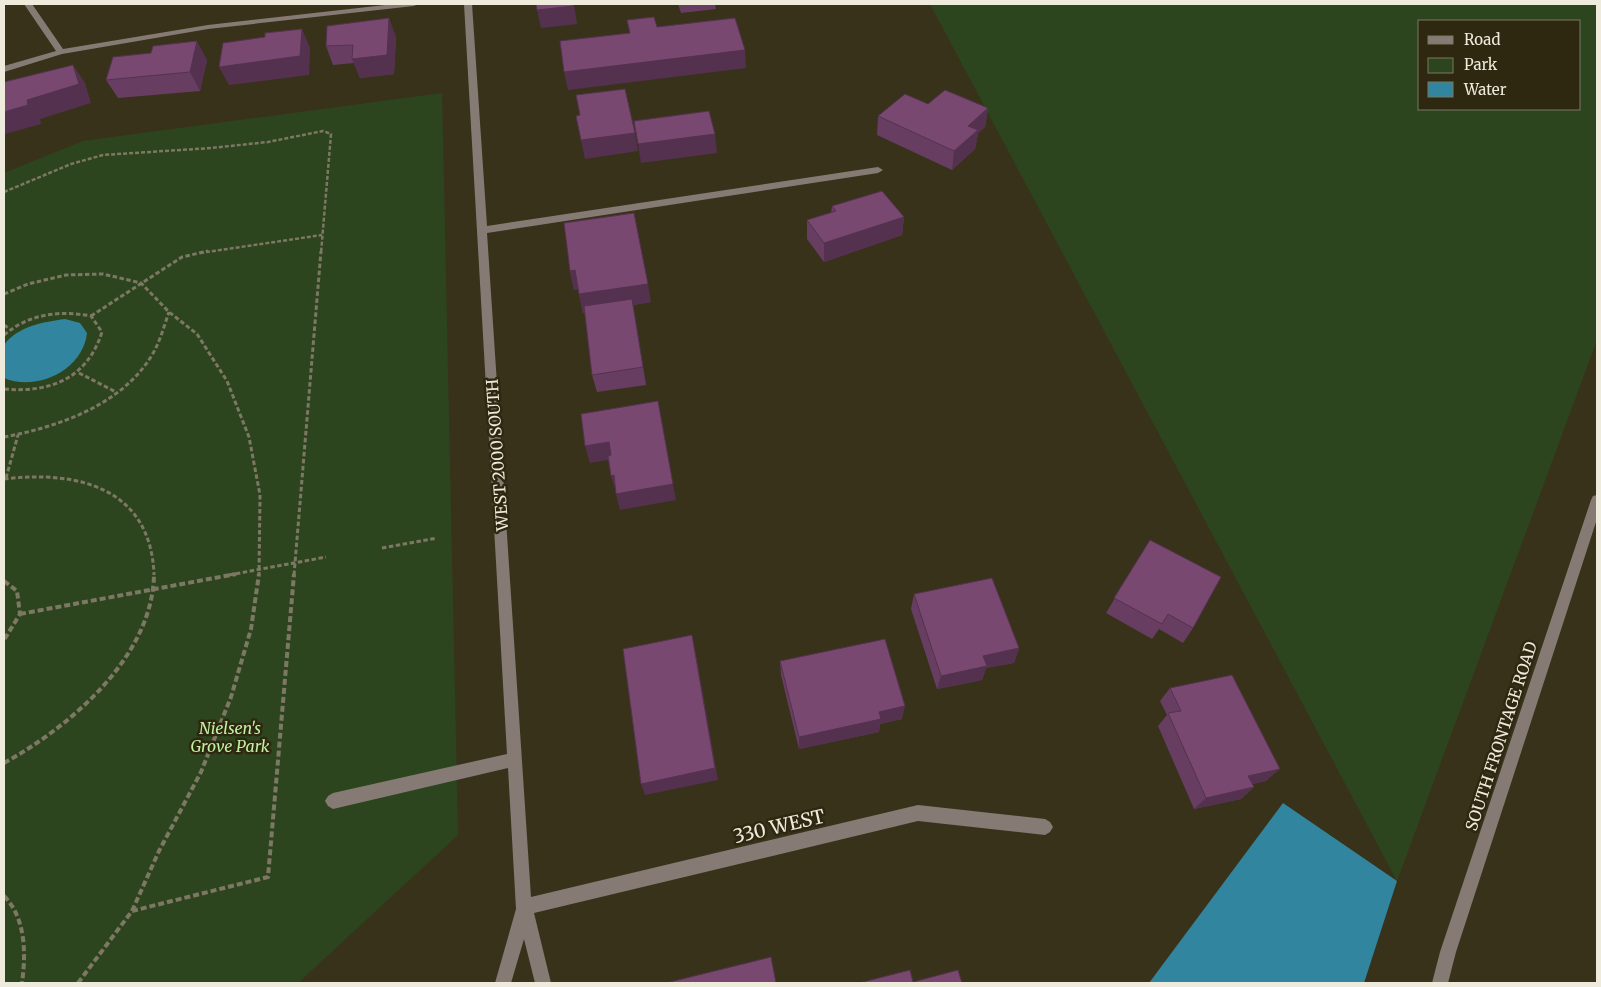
<svg xmlns="http://www.w3.org/2000/svg" width="1601" height="987" viewBox="0 0 1601 987" font-family="Merriweather,serif">
	<style>
		.green { fill: #2d451e; fill-rule: evenodd }
		.water { fill: #31859e }
		.lines { fill: none; stroke-linecap: round; stroke-linejoin: round }
		.path-far2 { stroke: #7d7864; stroke-width: 2.5; stroke-dasharray: 4 2; stroke-linecap: butt }
		.path-far1 { stroke: #7d7864; stroke-width: 3; stroke-dasharray: 4.5 2.5; stroke-linecap: butt }
		.path { stroke: #7d7864; stroke-width: 4; stroke-dasharray: 6 3; stroke-linecap: butt }
		.minor { fill: #867b74; fill-rule: evenodd }
		.wall { fill: #673e61 }
		.shaded-wall { fill: #54324f }
		.building { fill: #784871; stroke: #54324f }
		.labels { text-anchor: middle; stroke-width: 5; stroke-linejoin: round; paint-order: stroke }
		.street-label { font-size: 16px; fill: #eeebdc; stroke: #2e2811 }
		.park-label { font-size: 16px; font-style: italic; fill: #bff3a3; stroke: #2e2811 }
		.near-street-label { font-size: 19px; fill: #eeebdc; stroke: #2e2811 }
	</style>
	<rect width="100%" height="100%" fill="#39321b"/>
	<path class="green" d="M930 4H1597V340L1397 881ZM1420 21H1580V109H1420Z
		M442 93 458 835 298 983H4V173L83 141Z"/>
	<path class="water" d="M65 319 80 323 87 333C83 370 37 392 4 378V345C18 326 43 322 65 319Z
		M1283 803 1397 881 1364 983H1149Z"/>
	<g class="lines">
		<path class="path-far2" d="M4 192 71 164 103 155 211 148 268 142 323 131 331 134 321 253
			M200 253 322 235"/>
		<path class="path-far1" d="M4 294 28 284 66 275 103 274 141 283 169 312 197 334 227 381 249 437 260 495 259 575
			M91 316 182 257 208 251
			M4 325 10 329
			M4 335C29 314 59 310 91 316L102 332C87 379 50 393 4 389
			M79 373 116 392
			M4 437C58 427 122 405 152 355 160 342 164 326 169 312
			M6 478 18 435
			M4 479C78 470 151 488 154 575
			M382 548 437 538
			M229 575 326 557
			M294 575 321 251"/>
		<path class="path" d="M4 581 17 591 20 614 4 640
			M20 614 236 574
			M4 763C71 726 153 656 154 574
			M4 896C26 918 26 954 22 983
			M132 911 268 877 294 574
			M78 983 132 911 159 851 201 772 231 697 251 629 259 574"/>
		<path class="minor" d="M24 4H32L63 49 208 25 394 4H418L414 6 208 29 62 54 4 72V66L56 51Z
			M464 4H472L487 226 878 167 883 170 878 173 487 233 531 897 918 805 1045 819 1050 822 1053 827 1050 832 1045 835 918 821 534 913 551 983H535L524 939 511 983H495L516 909 508 768 333 809 328 806 325 801 328 796 333 793 507 754Z
			M1597 495V519L1456 952 1448 983H1432L1440 952 1591 500 1593 496Z"/>
	</g>
	<path class="wall" d="M678 4H715L716 9 681 13Z
		M396 37 394 74 360 78 354 63 333 65 326 46Z
		M151 53 207 60 200 91 118 98 106 80Z
		M928 104 988 108 985 127 978 133 975 149 952 170 877 135 878 116Z
		M832 206 904 217 902 235 824 262 807 239V220L831 213Z
		M570 271 651 302 633 305 646 385 597 392 592 375 585 312 583 313 578 289 574 290Z
		M1150 540 1193 628 1183 643 1159 629 1152 639 1106 613Z
		M914 594 1019 648 1014 663 986 668 982 680 937 689 911 609Z
		M780 661 902 719 880 724 879 732 799 749 781 675Z
		M1170 688 1266 781 1252 784 1254 787 1241 799 1194 809 1158 726 1167 715 1160 701Z"/>
	<path class="shaded-wall" d="M574 4 577 24 541 28 537 10Z
		M389 18 396 37 394 74 360 78 352 59Z
		M302 29 310 48 309 75 229 85 219 67Z
		M197 41 207 60 200 91 190 72Z
		M745 50 746 68 568 90 564 72Z
		M73 65 85 83 91 103 40 119 41 124 5 134 4 132V112L27 100Z
		M988 108 985 127 978 133 975 149 952 170 954 151 968 126Z
		M635 133 638 151 585 159 581 140Z
		M715 134 717 153 641 163 638 144Z
		M904 217 902 235 824 262V243Z
		M575 270 580 289 574 290 570 271Z
		M648 284 651 302 633 305 646 385 633 305 583 313 579 294Z
		M609 442 613 459 590 463 585 446Z
		M614 475 616 492 611 476Z
		M673 484 676 500 620 510 616 494Z
		M1019 648 1014 663 986 668 982 680 937 689 941 676 983 656Z
		M695 649 718 780 645 795 641 784Z
		M905 706 902 719 880 724 879 732 799 749V737L879 712Z
		M1280 769 1266 781 1235 788 1248 776Z
		M1254 787 1241 799 1194 809 1206 798Z"/>
	<path class="building" d="M536 4H573V6L537 10Z
		M654 17 657 27 735 18 745 50 564 72 560 41 630 33 627 20Z
		M389 18 387 55 352 59 353 45 326 46 327 26Z
		M302 29 300 56 219 67 223 43 265 37V33Z
		M197 41 190 72 106 80 113 57 151 53 153 46Z
		M73 65 79 84 27 100 28 105 4 112V82Z
		M625 89 635 133 581 140 576 116 580 115 576 95Z
		M945 90 988 108 968 126 978 130 954 151 878 116 905 94 928 104Z
		M709 111 715 134 638 144 634 121Z
		M882 191 904 217 824 243 807 220 836 211 832 206Z
		M634 213 648 284 579 294 575 270 570 271 564 223Z
		M632 299 643 367 592 375 584 306Z
		M658 401 673 484 616 494 614 475 611 476 608 456 611 455 609 442 585 446 581 414Z
		M1150 540 1221 577 1193 628 1168 614 1162 624 1114 598Z
		M992 578 1019 648 983 656 987 666 941 676 914 594Z
		M692 635 715 768 641 784 623 649Z
		M885 639 905 706 879 712 881 719 799 737 780 661Z
		M1232 675 1280 769 1248 776 1254 787 1206 798 1168 713 1181 711 1170 688Z
		M771 957 776 983H666Z
		M910 970 913 982 958 970 962 983H859Z"/>
	<g class="labels">
		<g class="street-label">
			<text transform="translate(497 455) rotate(-94)" y="6">WEST 2000 SOUTH</text>
			<text transform="translate(1501 736) rotate(-72)" y="6">SOUTH FRONTAGE ROAD</text>
		</g>
		<g class="park-label">
			<text x="230" y="734">Nielsen's<tspan x="230" dy="18">Grove Park</tspan></text>
		</g>
		<g class="near-street-label">
			<text transform="translate(779 826) rotate(-13)" y="7">330 WEST</text>
		</g>
	</g>
	<rect width="1601" height="987" fill="none" stroke="#eeebdc" stroke-width="10"/>
	<rect x="1418" y="20" width="162" height="90" fill="#2e2811" stroke="#7b7662"/>
	<rect x="1428" y="36" width="25" height="8" fill="#867b74" stroke="#7b7662"/>
	<text x="1464" y="45" font-size="15" fill="#eeebdc">Road</text>
	<rect x="1428" y="58" width="25" height="15" fill="#2d451e" stroke="#7b7662"/>
	<text x="1464" y="70" font-size="15" fill="#eeebdc">Park</text>
	<rect x="1428" y="82" width="25" height="15" fill="#31859e" stroke="#7b7662"/>
	<text x="1464" y="95" font-size="15" fill="#eeebdc">Water</text>
</svg>
